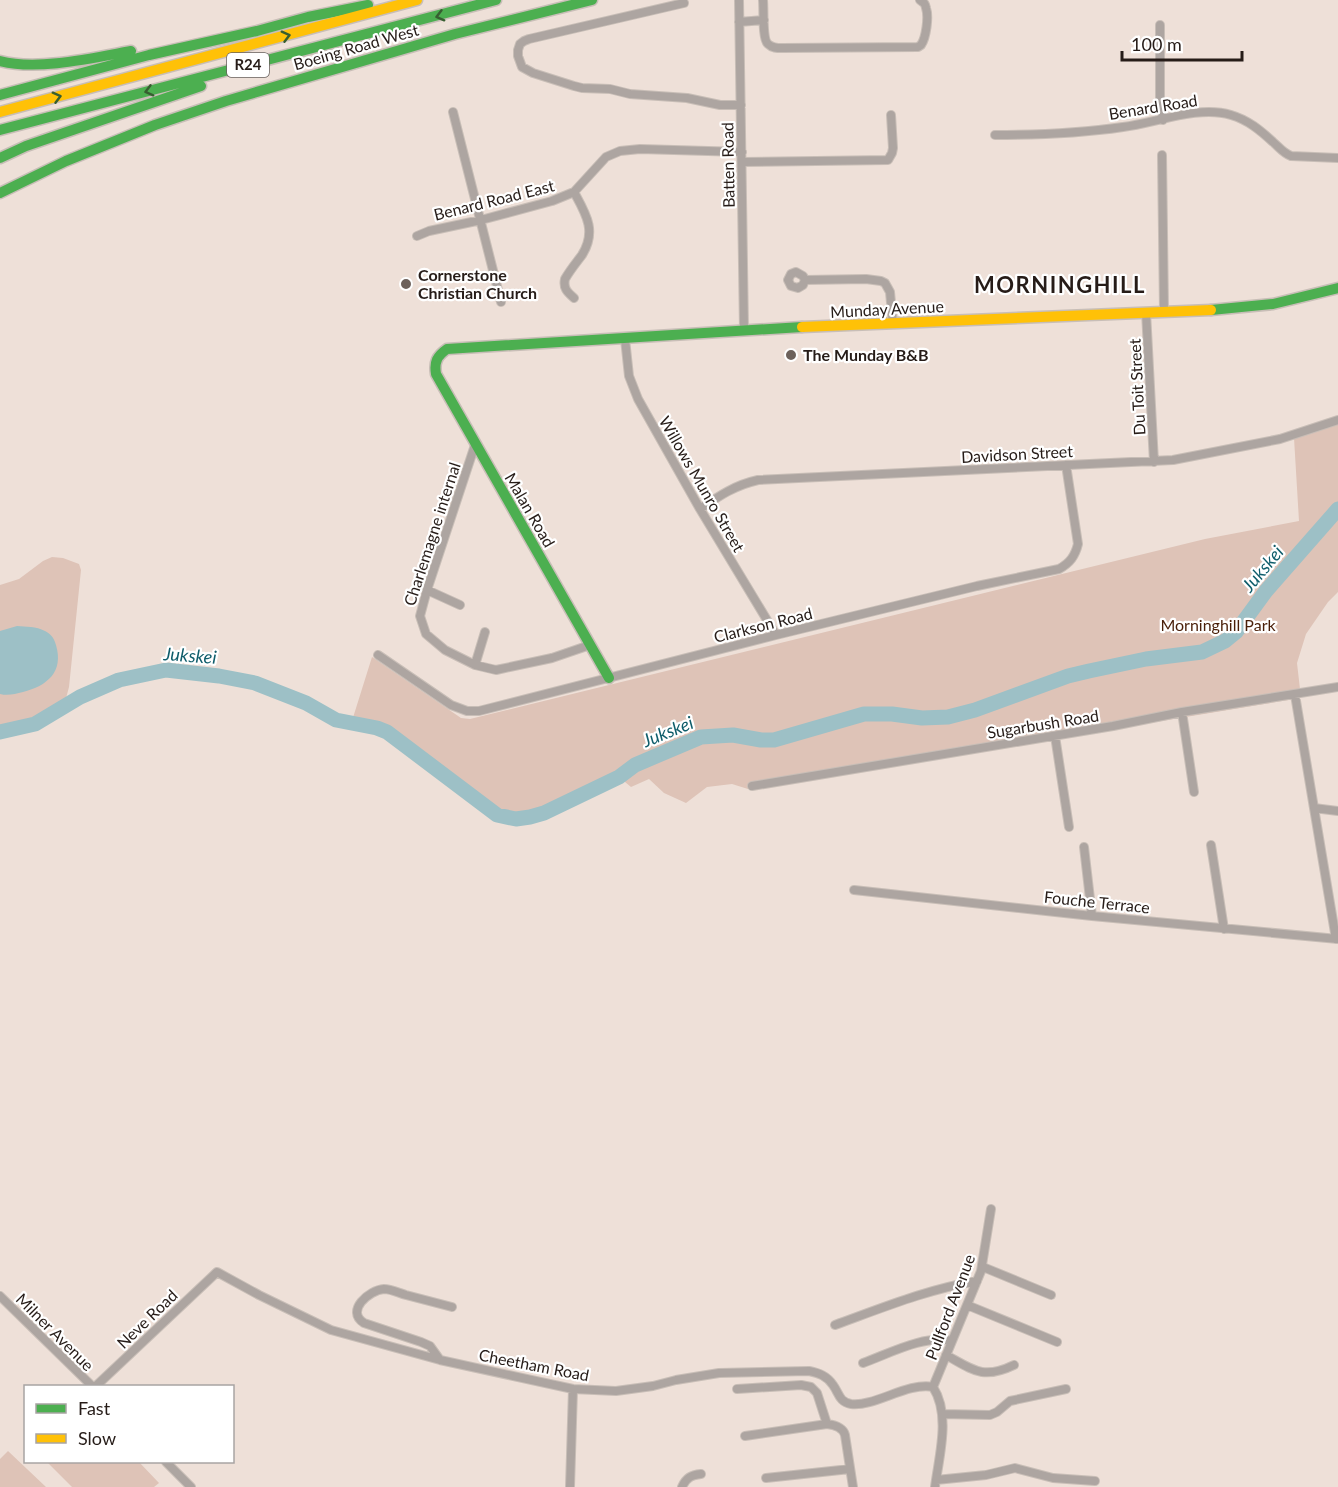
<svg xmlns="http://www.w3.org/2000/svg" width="1338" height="1487" viewBox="0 0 1338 1487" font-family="Lato,sans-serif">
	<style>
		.green { fill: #dec3b7 }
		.water { fill: #9dc0c6 }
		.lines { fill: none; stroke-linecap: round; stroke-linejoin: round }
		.river { stroke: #9dc0c6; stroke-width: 15 }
		.street-casing { stroke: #c8beb7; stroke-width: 10 }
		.fast-casing { stroke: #c8beb7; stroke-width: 13 }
		.slow-casing { stroke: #c8beb7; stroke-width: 13 }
		.street { stroke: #ada5a1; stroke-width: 8 }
		.fast { stroke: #4caf50; stroke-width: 10 }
		.slow { stroke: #ffc107; stroke-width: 10 }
		.oneway { stroke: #375e31 }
		.poi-dot { fill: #6c615b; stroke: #fff; stroke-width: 2 }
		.labels { text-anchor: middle; stroke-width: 4.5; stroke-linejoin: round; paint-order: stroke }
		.shield { fill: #fff; stroke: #67605d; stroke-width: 1.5 }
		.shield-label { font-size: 15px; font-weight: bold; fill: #261c18 }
		.street-label { font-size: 16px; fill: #261c18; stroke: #fff }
		.poi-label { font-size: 16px; font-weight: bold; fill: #261c18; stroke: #fff; text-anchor: start }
		.park-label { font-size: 16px; fill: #491e08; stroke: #fff }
		.water-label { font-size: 18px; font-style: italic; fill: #0f5d6b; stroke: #fff }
		.district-label { font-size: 22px; font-weight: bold; letter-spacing: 1.5px; fill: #261c18; stroke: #fff }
	</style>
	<rect width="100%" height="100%" fill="#eee0d8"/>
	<path class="green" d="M1338 424V592L1328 602 1306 634 1297 663 1301 698 748 789 732 784 707 787 686 803 664 793 649 779 631 787 619 777C594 789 542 820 516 819 510 818 503 816 497 815L387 732 377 728 351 724 372 657 461 718 470 719 1205 539 1299 521 1294 438Z
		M52 557 63 558 79 564 81 570 69 687 65 702 49 713 0 728V585L19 579 43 561Z
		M8 1451 46 1487H0V1459Z
		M47 1462H139L159 1483 154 1487H72Z"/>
	<path class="water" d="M17 626C26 627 36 626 45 631 51 634 54 638 56 645 64 672 47 686 23 692 15 694 8 696 0 694V631Z"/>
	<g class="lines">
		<path class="river" d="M0 732 35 724 80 697 119 680 166 670 219 676 255 683 306 703 336 720 377 728 387 732 497 815 516 819 530 817 544 813 619 777 635 765 701 737 733 735 761 740H774L864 714H892L922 718 948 717 975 710 1068 676 1089 671 1146 659 1202 652 1225 641 1236 632 1266 591 1338 509"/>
		<g class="street-casing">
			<path id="street" d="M739 0 744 330
				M763 0C764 9 762 39 768 44 772 48 777 48 782 48L918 47 921 45C926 38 929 17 926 8 925 3 924 3 920 0
				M684 3 529 39 524 41 520 44 518 50V56L522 67 533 73 574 86 582 88 610 89 630 94 687 98 720 105H741
				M739 22 764 20
				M1160 25V99L1163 120
				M453 112 501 302
				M995 135C1035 135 1082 133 1123 127 1156 123 1198 105 1231 115 1248 120 1260 130 1273 142 1279 147 1283 153 1291 156L1338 158
				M1162 155 1164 311
				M742 162 888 160 892 153 893 148 891 115
				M417 236 429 231 481 220 552 201 574 192 606 157 620 151 640 149 742 152
				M805 280 803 285 798 288 791 286 788 280 791 274 796 272 803 276 805 280 866 279 881 281 885 283 890 292 893 324
				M574 298C567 292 563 288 565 279 570 270 576 263 582 255 597 231 586 214 574 192
				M1146 312 1154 462
				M625 339 629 376 638 399 700 509 776 635
				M475 445 427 590 420 616 426 634 445 650 475 665 496 670 552 658 590 645
				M700 509C719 496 735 485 758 480L1173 460 1280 439 1338 420
				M427 590 460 605
				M378 655 451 705 467 711H479L776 635 977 586 1059 569C1070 563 1075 556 1078 544L1066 465
				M475 665 485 632
				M1295 695 1336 939
				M1182 712 1194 792
				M1055 736 1069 827
				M752 786 1113 726 1182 712 1338 687
				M1314 808 1338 811
				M1211 845 1224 929
				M1084 847 1092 916
				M854 890 1092 916 1338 939
				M983 1267 1051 1295
				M0 1296 92 1386
				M967 1305 1057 1342
				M835 1325C882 1308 928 1289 977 1281
				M946 1355C973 1370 983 1380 1014 1365
				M440 1360 430 1346 421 1342 364 1323C345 1311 369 1290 384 1289 391 1289 399 1293 406 1295 421 1299 437 1303 452 1307
				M863 1363C891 1353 922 1335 952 1341
				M96 1386 217 1272 259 1295 331 1330 440 1360 573 1389 616 1391 653 1386 676 1380 719 1373 809 1371C819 1373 827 1376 833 1385 839 1393 839 1402 851 1404 875 1407 907 1382 933 1387
				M933 1387 981 1271 991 1209
				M933 1387C951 1415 939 1456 935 1487
				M737 1389 801 1385 811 1387 817 1393 827 1424
				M942 1414 990 1415 997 1412 1010 1401 1066 1389
				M745 1436 827 1424C835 1425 843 1427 845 1435L853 1487
				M166 1462 191 1487
				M766 1478 850 1469
				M936 1480 986 1475 1015 1468 1053 1478 1095 1481
				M570 1487 573 1389
				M682 1487C686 1478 691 1475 701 1474"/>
		</g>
		<g class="fast-casing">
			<path id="fast" d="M0 61C37 71 93 58 131 51
				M0 95 149 55 257 31 308 17 368 5
				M0 130 496 0
				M0 158 26 146 201 86
				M0 193 66 161 155 125 226 101 455 34 592 0
				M1211 310 1273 304 1338 288
				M609 678 436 374C434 362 437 356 447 349L802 327"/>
		</g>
		<g class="slow-casing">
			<path id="slow" d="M0 112 417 0
				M802 327 1211 310"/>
		</g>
		<use href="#street" class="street"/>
		<use href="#fast" class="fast"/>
		<use href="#slow" class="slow"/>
	</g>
	<defs><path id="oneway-chevron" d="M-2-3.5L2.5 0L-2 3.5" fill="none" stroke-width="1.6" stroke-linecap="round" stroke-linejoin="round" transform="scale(1.5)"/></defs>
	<g class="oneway">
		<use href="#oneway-chevron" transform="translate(440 16) rotate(165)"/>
		<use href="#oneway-chevron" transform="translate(286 36) rotate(-15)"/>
		<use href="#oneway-chevron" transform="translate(149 91) rotate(165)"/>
		<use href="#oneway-chevron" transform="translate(57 97) rotate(-15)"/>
	</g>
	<g class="poi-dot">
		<circle cx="406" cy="284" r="6"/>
		<circle cx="791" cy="355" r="6"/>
	</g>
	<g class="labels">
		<rect class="shield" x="227" y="53" width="42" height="24" rx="4.5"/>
		<g class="shield-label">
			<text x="248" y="70">R24</text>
		</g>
		<g class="street-label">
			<text transform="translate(356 47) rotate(-16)" y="6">Boeing Road West</text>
			<text transform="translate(1153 107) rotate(-9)" y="6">Benard Road</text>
			<text transform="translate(728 165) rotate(-91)" y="6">Batten Road</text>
			<text transform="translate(494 200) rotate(-14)" y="6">Benard Road East</text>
			<text transform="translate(887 309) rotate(-3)" y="6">Munday Avenue</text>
			<text transform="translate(1137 387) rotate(-93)" y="6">Du Toit Street</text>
			<text transform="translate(1017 454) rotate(-3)" y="6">Davidson Street</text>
			<text transform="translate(702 484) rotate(60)" y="6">Willows Munro Street</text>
			<text transform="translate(530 510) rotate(60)" y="6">Malan Road</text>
			<text transform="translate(432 534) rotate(-72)" y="6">Charlemagne internal</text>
			<text transform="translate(763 625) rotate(-14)" y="6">Clarkson Road</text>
			<text transform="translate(1043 724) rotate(-9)" y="6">Sugarbush Road</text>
			<text transform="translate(1097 902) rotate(6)" y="6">Fouche Terrace</text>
			<text transform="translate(950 1307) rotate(-69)" y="6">Pullford Avenue</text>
			<text transform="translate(147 1319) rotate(-44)" y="6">Neve Road</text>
			<text transform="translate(55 1332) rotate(45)" y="6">Milner Avenue</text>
			<text transform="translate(534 1365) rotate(11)" y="6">Cheetham Road</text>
		</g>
		<g class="poi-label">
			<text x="418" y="281">Cornerstone<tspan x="418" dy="18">Christian Church</tspan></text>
			<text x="803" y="361">The Munday B&amp;B</text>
		</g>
		<g class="park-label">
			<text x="1218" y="631">Morninghill Park</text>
		</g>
		<g class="water-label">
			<text transform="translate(1263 569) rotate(-50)" y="6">Jukskei</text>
			<text transform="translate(190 656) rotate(4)" y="6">Jukskei</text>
			<text transform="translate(668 732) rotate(-22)" y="6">Jukskei</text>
		</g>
		<g class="district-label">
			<text x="1060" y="293">MORNINGHILL</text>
		</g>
	</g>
	<rect x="24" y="1385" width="210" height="78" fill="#ffffff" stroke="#a8a4a3" stroke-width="1.5"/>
	<rect x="36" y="1404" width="30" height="9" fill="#4caf50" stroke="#a8a4a3" stroke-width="1.5"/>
	<text x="78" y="1415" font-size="18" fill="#261c18">Fast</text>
	<rect x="36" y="1434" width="30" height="9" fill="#ffc107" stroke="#a8a4a3" stroke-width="1.5"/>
	<text x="78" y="1445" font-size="18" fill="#261c18">Slow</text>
	<path d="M1122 51v9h120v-9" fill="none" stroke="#261c18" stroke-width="3"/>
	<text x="1131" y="51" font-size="18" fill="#261c18" stroke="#ffffff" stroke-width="4.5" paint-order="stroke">100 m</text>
</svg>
